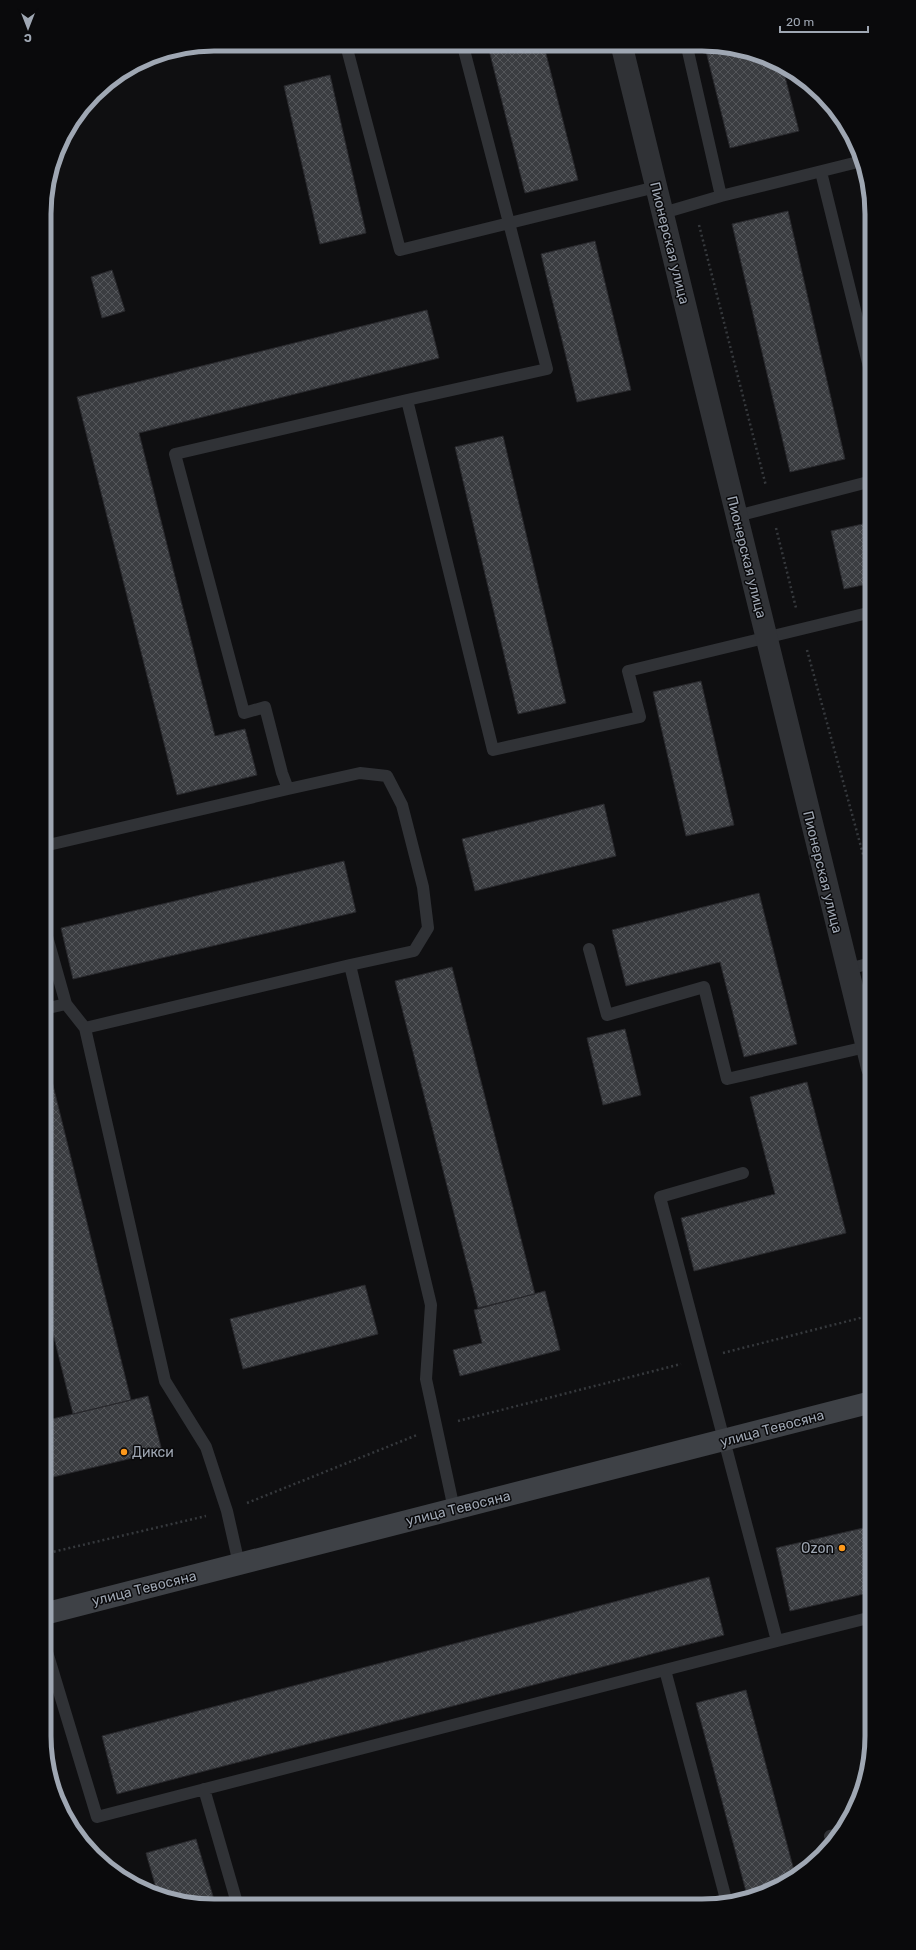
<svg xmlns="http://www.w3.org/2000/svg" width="916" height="1950" viewBox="0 0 916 1950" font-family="Rubik,sans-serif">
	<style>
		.building { fill: url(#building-cross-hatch); stroke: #29292d }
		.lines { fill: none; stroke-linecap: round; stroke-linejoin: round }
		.path { stroke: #36393d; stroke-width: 2.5; stroke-dasharray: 2 3; stroke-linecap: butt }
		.lane { stroke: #303236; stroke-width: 12 }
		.street { stroke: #303236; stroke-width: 22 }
		.secondary { stroke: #3e4146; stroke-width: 22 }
		.poi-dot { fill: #fd981b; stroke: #0a0a0c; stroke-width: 1.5 }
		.labels { text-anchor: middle; stroke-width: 3; stroke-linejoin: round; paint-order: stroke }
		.street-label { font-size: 14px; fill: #9fa7b3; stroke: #0a0a0c }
		.poi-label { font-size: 14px; fill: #9fa7b3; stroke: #0a0a0c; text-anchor: start }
		.rim { fill: none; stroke: #9fa7b3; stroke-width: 5 }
	</style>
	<defs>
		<pattern id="building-cross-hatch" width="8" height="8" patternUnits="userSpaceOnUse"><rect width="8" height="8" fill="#3b3d41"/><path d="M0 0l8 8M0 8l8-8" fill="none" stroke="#54565a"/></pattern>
	</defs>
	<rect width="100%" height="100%" fill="#0f0f11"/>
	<path class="building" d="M488 46H544L578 180 525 193Z
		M705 47H735L777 61 782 65 799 131 730 148Z
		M330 75 366 233 320 244 284 86Z
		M788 211 845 459 790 472 732 224Z
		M595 241 631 390 577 402 541 254Z
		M112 270 125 311 102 318 91 277Z
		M427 310 439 358 139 433 215 736 245 729 257 775 177 795 77 397Z
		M503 436 566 703 518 714 455 447Z
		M872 522V583L844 589 831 531Z
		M701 681 734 825 686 836 653 692Z
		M872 687V710L866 688Z
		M604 804 616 856 475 891 462 839Z
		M344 861 356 912 73 979 61 928Z
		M759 893 797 1044 744 1057 720 962 626 986 612 930Z
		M452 967 535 1294 478 1308 395 981Z
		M625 1029 641 1095 603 1105 587 1038Z
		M44 1049 131 1400 73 1414 44 1297Z
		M807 1082 846 1233 694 1271 681 1218 775 1194 750 1097Z
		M365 1285 378 1334 243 1369 230 1319Z
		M545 1291 560 1350 460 1376 453 1350 482 1343 474 1310Z
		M148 1396 162 1451 53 1477 44 1441V1421Z
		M872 1526V1592L790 1611 776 1548Z
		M709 1577 724 1635 117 1794 102 1736Z
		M746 1690 796 1878 748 1899 696 1703Z
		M196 1839 215 1903H181L158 1895 146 1853Z"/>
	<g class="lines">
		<path class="path" d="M699 225 766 486
			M776 528 796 608
			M807 650 872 887
			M723 1353 872 1315
			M458 1421 681 1364
			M247 1503 417 1435
			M44 1554 206 1516"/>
		<path class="lane" d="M346 45 400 250 656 187
			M687 47 721 196
			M821 172 872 379
			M663 213 721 196 862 161
			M407 400 547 369 463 46
			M737 516 872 481
			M288 789 360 773 387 776 402 805 423 887 428 928 414 951 350 965
			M44 846 288 789 282 773 265 707 244 713 175 454 407 400 493 750 640 717 628 671 872 612
			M44 909 46 933 66 1004 85 1028
			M589 949 607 1015 704 987 727 1079 866 1047
			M847 969 872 963
			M44 1009 66 1004
			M239 1564 227 1511 206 1447 165 1381 85 1028 350 965 431 1305 426 1379 454 1509
			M777 1641 872 1617
			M44 1642 97 1817 777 1641 660 1197 743 1173
			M665 1670 727 1903
			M204 1789 237 1903
			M830 1836 840 1834"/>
		<path class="street" d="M622 47 872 1068"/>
		<path class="secondary" d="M44 1614 872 1402"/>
	</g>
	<g class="poi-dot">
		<circle cx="124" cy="1452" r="4"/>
		<circle cx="842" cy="1548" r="4"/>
	</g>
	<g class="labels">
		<g class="street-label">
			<text transform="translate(670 243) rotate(76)" y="5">Пионерская улица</text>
			<text transform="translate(747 557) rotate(76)" y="5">Пионерская улица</text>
			<text transform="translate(823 872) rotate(76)" y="5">Пионерская улица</text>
			<text transform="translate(772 1428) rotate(-15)" y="5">улица Тевосяна</text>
			<text transform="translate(458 1508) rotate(-14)" y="5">улица Тевосяна</text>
			<text transform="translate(144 1588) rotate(-14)" y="5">улица Тевосяна</text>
		</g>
		<g class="poi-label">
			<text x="132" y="1457">Дикси</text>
			<text x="834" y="1553" text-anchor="end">Ozon</text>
		</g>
	</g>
	<path d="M0 0H916V1950H0ZM214 51H702A163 163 0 0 1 865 214V1736A163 163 0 0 1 702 1899H214A163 163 0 0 1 51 1736V214A163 163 0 0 1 214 51Z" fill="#0a0a0c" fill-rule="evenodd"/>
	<path class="rim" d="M214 51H702A163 163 0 0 1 865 214V1736A163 163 0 0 1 702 1899H214A163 163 0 0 1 51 1736V214A163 163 0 0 1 214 51Z"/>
	<g transform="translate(28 28) rotate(180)" stroke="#0a0a0c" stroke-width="3" paint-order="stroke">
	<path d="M0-3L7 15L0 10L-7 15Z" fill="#9fa7b3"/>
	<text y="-6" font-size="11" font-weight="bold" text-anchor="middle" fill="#9fa7b3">С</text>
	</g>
	<path d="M780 26v6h88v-6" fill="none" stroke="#9fa7b3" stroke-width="2"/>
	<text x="786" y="26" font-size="12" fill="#9fa7b3" stroke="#0a0a0c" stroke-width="3" paint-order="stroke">20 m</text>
</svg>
